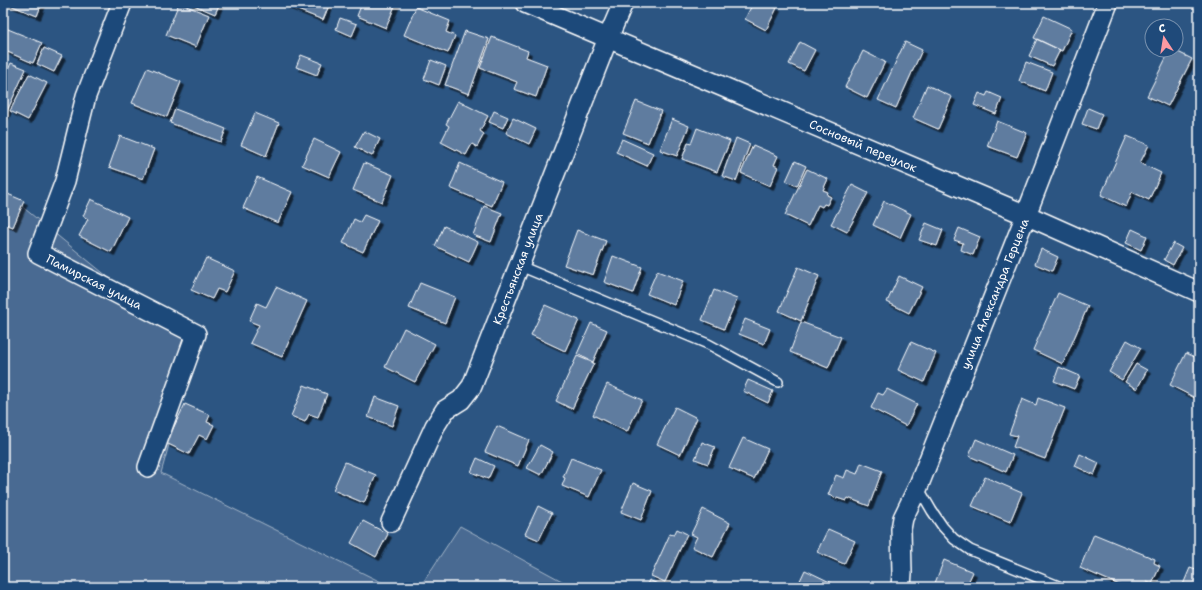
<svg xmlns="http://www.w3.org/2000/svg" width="1202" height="590" viewBox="0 0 1202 590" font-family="'Shantell Sans',sans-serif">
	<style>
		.green { fill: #486b92; stroke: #a4b5c8 }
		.building { fill: #5e7c9f; stroke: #fff; filter: url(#shadow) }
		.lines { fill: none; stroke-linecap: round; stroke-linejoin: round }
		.lane-casing { stroke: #fff; stroke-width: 12 }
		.street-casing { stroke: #fff; stroke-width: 22 }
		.lane { stroke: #1f4a7a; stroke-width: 9 }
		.street { stroke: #1f4a7a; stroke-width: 19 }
		.labels { text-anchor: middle; stroke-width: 3; stroke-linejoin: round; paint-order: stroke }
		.street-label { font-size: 12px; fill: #fff; stroke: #1f4a7a }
	</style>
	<defs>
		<filter id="shadow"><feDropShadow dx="3.5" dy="3.5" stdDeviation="0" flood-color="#0009"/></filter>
	</defs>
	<rect width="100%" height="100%" fill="#2c5582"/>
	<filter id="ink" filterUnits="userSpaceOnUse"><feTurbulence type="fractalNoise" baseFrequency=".025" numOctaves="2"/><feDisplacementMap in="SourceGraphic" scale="8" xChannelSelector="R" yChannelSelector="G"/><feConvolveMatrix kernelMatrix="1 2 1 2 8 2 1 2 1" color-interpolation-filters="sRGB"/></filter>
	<g filter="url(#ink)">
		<path class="green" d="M3 191 196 349 161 473 391 587H3Z
			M460 526 573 587H420Z"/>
		<path class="building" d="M5 3H42L37 16Z
			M179 3 209 15 196 47 166 35Z
			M189 3H220L215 14Z
			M286 3H330L323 20 285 5Z
			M362 3H396L386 28 357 16Z
			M753 3H767L777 8 766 30 745 19Z
			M416 7 450 21 446 32 455 36 448 53 404 35Z
			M1044 16 1072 29 1062 51 1034 38Z
			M340 18 357 24 352 36 336 29Z
			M3 27 42 43 33 63 3 50Z
			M465 31 489 39 469 94 445 85Z
			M492 37 528 51 526 57 547 65 536 97 514 89 517 82 480 68Z
			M1037 39 1060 50 1052 66 1029 56Z
			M800 42 815 50 804 71 789 64Z
			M905 42 922 50 896 108 878 100Z
			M44 48 62 56 54 72 37 64Z
			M1170 50H1174L1192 59 1168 106 1147 96Z
			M863 51 885 62 867 98 845 87Z
			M301 55 322 63 317 75 296 67Z
			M431 60 446 66 439 85 424 79Z
			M1026 62 1052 72 1045 91 1019 81Z
			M11 63 26 69 3 120V81Z
			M147 68 181 82 167 117 132 103Z
			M29 74 47 83 28 120 10 111Z
			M927 85 952 97 938 129 913 118Z
			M988 92 1002 98 996 114 974 105 979 93 986 96Z
			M458 101 488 116 480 131 484 134 477 147 472 144 466 155 441 142 449 126 446 124Z
			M636 101 661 111 648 143 623 133Z
			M1088 108 1102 114 1096 129 1082 124Z
			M175 109 226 129 221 142 170 123Z
			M494 111 508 117 503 128 489 122Z
			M255 113 279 123 266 156 241 145Z
			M513 118 536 129 529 144 506 133Z
			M672 119 689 126 677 156 660 150Z
			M997 121 1027 133 1017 157 987 146Z
			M697 128 730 141 717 172 682 159 688 143 691 144Z
			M364 131 380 139 372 156 355 147Z
			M120 136 154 149 143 179 109 167Z
			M1127 136 1149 145 1140 163 1161 173 1149 200 1132 192 1126 207 1101 195Z
			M736 138 750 144 736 181 722 176Z
			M314 139 341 152 329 177 302 165Z
			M622 139 653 153 647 166 616 152Z
			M753 145 778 156 774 165 778 167 770 186 741 173Z
			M795 161 806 166 797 186 786 181Z
			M364 163 393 175 382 202 353 190Z
			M460 163 502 182 492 206 450 188Z
			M807 169 828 179 823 190 828 192 827 195 831 197 827 205 824 204 822 207 818 205 808 226 785 215Z
			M257 177 292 192 278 223 243 208Z
			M852 185 868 193 847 232 831 224Z
			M3 192 24 201 13 227 3 223Z
			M91 199 128 217 111 252 79 236 88 219 83 216Z
			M884 201 911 214 900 238 873 225Z
			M484 206 502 213 491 242 473 235Z
			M364 215 378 221 363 252 343 243 354 219 360 222Z
			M926 223 943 230 937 246 919 240Z
			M444 226 478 242 469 262 435 246Z
			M959 228 980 237 973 255 961 250 963 243 954 240Z
			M1132 229 1147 236 1141 250 1126 243Z
			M577 230 606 241 593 275 564 265Z
			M1173 243 1182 248 1173 265 1164 260Z
			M1041 249 1058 257 1052 271 1035 264Z
			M613 256 642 267 633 293 604 282Z
			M206 258 235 271 225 292 217 289 212 299 191 290Z
			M798 267 819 276 801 321 779 311Z
			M657 271 683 281 674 305 647 294Z
			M899 276 922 287 909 313 887 302Z
			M420 283 455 297 445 323 409 308Z
			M276 287 307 301 282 357 250 343 259 325 249 321 257 303 266 307Z
			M714 290 737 299 724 329 702 320Z
			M1058 293 1088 306 1063 364 1033 350Z
			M545 305 579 320 565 351 531 335Z
			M745 319 770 329 764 344 739 334Z
			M801 322 841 337 828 368 790 352Z
			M591 323 607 330 593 362 577 354Z
			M404 328 435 344 415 382 385 367Z
			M1127 340 1141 348 1122 380 1109 372Z
			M911 342 936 353 924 382 898 370Z
			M1186 353 1199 359V400L1170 385Z
			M577 356 594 363 572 409 556 401Z
			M1136 364 1147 370 1137 389 1125 382Z
			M1059 367 1080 376 1074 389 1054 381Z
			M748 380 773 391 768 403 743 391Z
			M607 384 642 400 627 432 593 415Z
			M304 385 327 394 318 417 309 414 305 422 291 416Z
			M887 389 917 404 906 426 871 408 878 393 883 395Z
			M375 397 399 406 392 426 368 417Z
			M1038 398 1065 408 1045 459 1013 447 1017 436 1009 434 1022 399 1036 405Z
			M185 404 210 415 207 422 214 425 207 439 199 435 189 454 166 443Z
			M675 407 697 418 680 455 657 444Z
			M497 426 529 440 518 466 485 452Z
			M743 438 768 449 754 479 729 468Z
			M976 439 1013 455 1006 472 969 456Z
			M702 442 715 447 708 464 695 459Z
			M540 445 553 452 541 475 527 468Z
			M1080 454 1099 463 1094 475 1075 466Z
			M477 458 494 466 488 479 471 472Z
			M571 458 601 470 589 497 562 486 565 478 563 477Z
			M345 462 376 475 364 503 333 490Z
			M861 463 882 471 869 506 848 498 846 501 828 495 836 475 844 478 847 470 857 474Z
			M985 477 1022 493 1010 522 972 506Z
			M633 483 652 491 641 520 621 512Z
			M538 506 552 513 539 540 525 534Z
			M703 509 730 523 713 557 692 547 697 537 691 534Z
			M363 521 388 534 376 557 351 543Z
			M677 529 687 534 665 582 651 576 670 534 674 535Z
			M828 529 855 541 844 564 817 552Z
			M1094 534 1155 559 1154 563 1160 566 1152 584 1147 582 1145 587H1124L1080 568Z
			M944 560 973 572 966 587 957 583 955 587H945L935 583Z
			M1190 568 1199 571V587H1182Z
			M805 570 836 585 835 587H797Z
			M649 580 664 587H646Z"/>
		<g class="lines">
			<g class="lane-casing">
				<path id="lane" d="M520 266 708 344 778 382
					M918 487 932 511 943 527 954 539 970 550 1061 587"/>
			</g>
			<g class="street-casing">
				<path id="street" d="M122 3 86 96 65 181 38 253 196 334 148 467
					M525 3 1026 215 1199 292
					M391 522 435 426 445 410 461 400 472 386 608 38 623 3
					M901 587 902 573 901 529 903 518 918 487 1026 215 1108 3"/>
			</g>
			<use href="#lane" class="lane"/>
			<use href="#street" class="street"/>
		</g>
	</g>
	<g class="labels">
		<g class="street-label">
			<text transform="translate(863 146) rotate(23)" y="4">Сосновый переулок</text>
			<text transform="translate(518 269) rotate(-69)" y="4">Крестьянская улица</text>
			<text transform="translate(94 282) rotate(27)" y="4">Памирская улица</text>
			<text transform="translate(995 294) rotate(-68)" y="4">улица Александра Герцена</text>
		</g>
	</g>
	<rect width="1202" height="590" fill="none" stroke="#1f4a7a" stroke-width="16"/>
	<rect x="8" y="8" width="1186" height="574" fill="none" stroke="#fff" stroke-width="1.5" filter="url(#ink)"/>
	<g transform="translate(1164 38) rotate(348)"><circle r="19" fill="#1f4a7a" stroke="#7992af"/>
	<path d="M0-3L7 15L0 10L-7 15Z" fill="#ff9aa2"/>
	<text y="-6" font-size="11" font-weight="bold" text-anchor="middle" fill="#ffffff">С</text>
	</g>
</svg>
